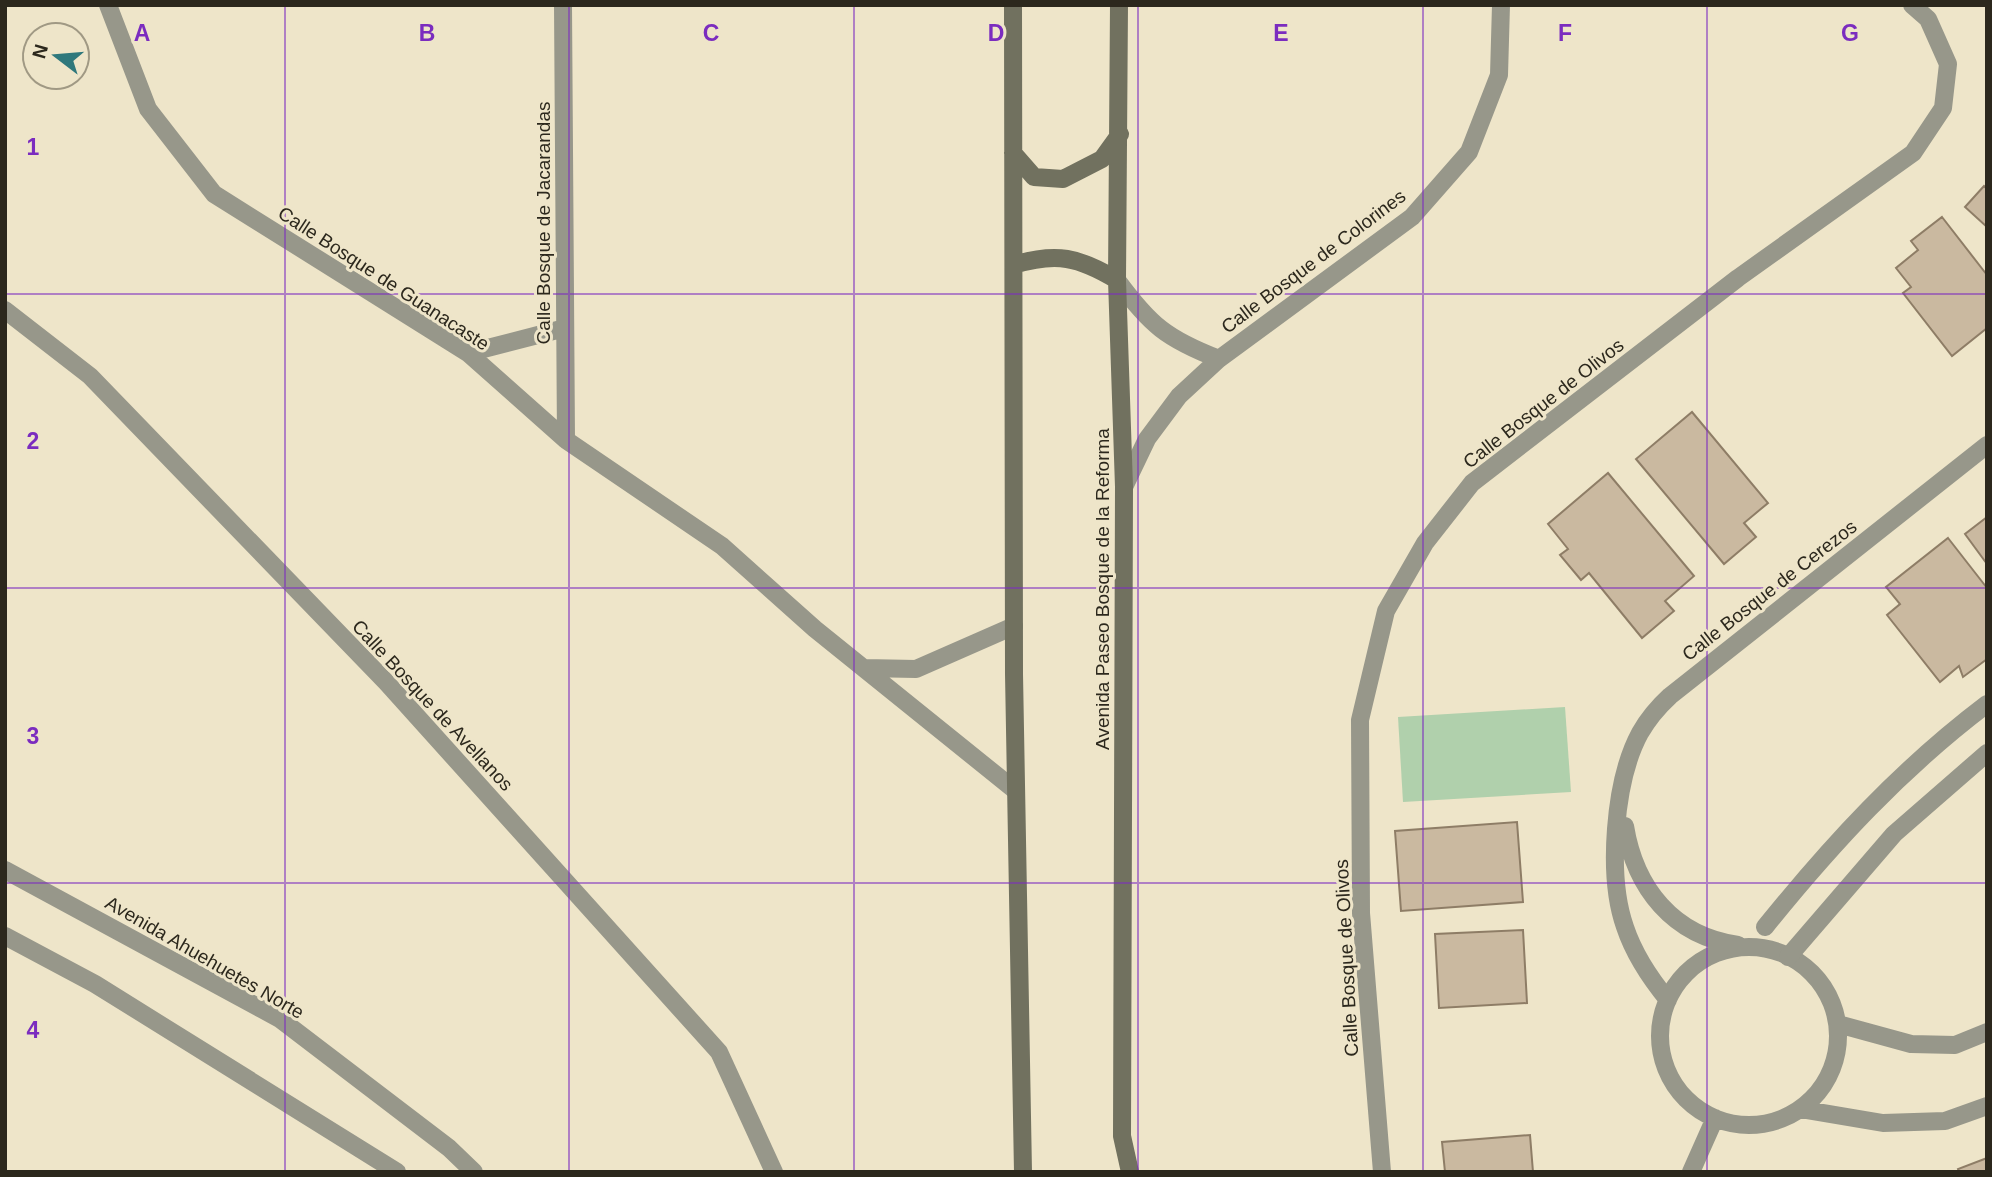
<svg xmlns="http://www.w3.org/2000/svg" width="1992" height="1177" viewBox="0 0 1992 1177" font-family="Helvetica,sans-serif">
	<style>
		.green { fill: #b0d0ac }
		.building { fill: #cab9a0; stroke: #8e7d66; stroke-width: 2 }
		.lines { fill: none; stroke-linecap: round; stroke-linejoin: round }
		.minor { stroke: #97978a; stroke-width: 18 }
		.tertiary { stroke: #97978a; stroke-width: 18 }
		.secondary { stroke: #71715f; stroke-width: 18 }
		.grid { fill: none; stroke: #7b2cbf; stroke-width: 2; stroke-opacity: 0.55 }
		.labels { text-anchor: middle; stroke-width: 6; stroke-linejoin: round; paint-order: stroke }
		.street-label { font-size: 19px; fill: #2c281d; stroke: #eee5c9 }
		.grid-label { font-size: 23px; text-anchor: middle; font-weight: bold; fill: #7b2cbf; stroke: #eee5c9; stroke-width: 6; stroke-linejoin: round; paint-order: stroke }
	</style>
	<rect width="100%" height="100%" fill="#eee5c9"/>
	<path class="green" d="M1565 707 1571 792 1403 802 1398 717Z"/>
	<path class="building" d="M1984 186 1987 189V227L1965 207Z
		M1942 217 1987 275V328L1952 356 1903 293 1911 287 1896 268 1918 250 1911 241Z
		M1692 412 1768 503 1744 523 1756 537 1724 564 1636 459Z
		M1608 473 1694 576 1665 601 1674 611 1642 638 1589 573 1581 580 1560 555 1568 549 1548 524Z
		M1987 517V564L1965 534Z
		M1948 538 1987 588V659L1963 677 1959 666 1940 682 1887 615 1900 604 1886 587Z
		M1517 822 1523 902 1401 911 1395 831Z
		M1523 930 1527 1003 1439 1008 1435 934Z
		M1530 1135 1533 1172H1445L1442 1142Z
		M1987 1158V1172H1959L1958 1169Z"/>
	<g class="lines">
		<path class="minor" d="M108 5 148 109 214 194 468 353 566 440 722 546 815 629 1016 791
			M563 5 566 440
			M1117 280C1150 325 1167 339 1219 359
			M5 310 90 376 386 682 719 1052 774 1172
			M468 353 565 328
			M1124 487 1147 439 1179 396 1219 359 1412 217 1469 152 1499 75 1501 5
			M864 668 916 669 1014 626
			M1625 826C1635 888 1673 936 1738 945
			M1660 1036a89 89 0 1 1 178 0a89 89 0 1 1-178 0Z
			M1668 1000C1649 977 1634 954 1625 927 1607 876 1614 781 1640 733 1648 719 1658 707 1670 696L1987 445
			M1838 1024 1911 1044 1955 1045 1987 1032
			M1800 1109 1883 1123 1945 1121 1987 1106
			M1382 1172 1361 913 1360 720 1386 611 1425 543 1472 483 1738 278 1913 153 1943 108 1948 64 1928 19 1912 5
			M1691 1172 1715 1118"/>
		<path class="tertiary" d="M5 870 280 1019 449 1148 474 1172
			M1765 927C1832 844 1901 769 1987 704
			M5 936 95 984 397 1172
			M1788 957 1894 834 1987 753"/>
		<path class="secondary" d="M1013 5 1014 674 1023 1172
			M1119 5 1117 280 1124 487 1122 1136 1130 1172
			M1013 153 1034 177 1063 179 1102 159 1120 134
			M1014 265C1056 252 1079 257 1117 280"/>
	</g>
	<path class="grid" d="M285 5V1172M569 5V1172M854 5V1172M1138 5V1172M1423 5V1172M1707 5V1172M5 294H1987M5 588H1987M5 883H1987"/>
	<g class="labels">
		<g class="street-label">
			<text transform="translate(543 223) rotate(-90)" y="7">Calle Bosque de Jacarandas</text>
			<text transform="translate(1313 261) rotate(-37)" y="7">Calle Bosque de Colorines</text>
			<text transform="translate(384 278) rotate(33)" y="7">Calle Bosque de Guanacaste</text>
			<text transform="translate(1543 403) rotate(-38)" y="7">Calle Bosque de Olivos</text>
			<text transform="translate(1102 589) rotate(-90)" y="7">Avenida Paseo Bosque de la Reforma</text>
			<text transform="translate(1769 590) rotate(-38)" y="7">Calle Bosque de Cerezos</text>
			<text transform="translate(433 705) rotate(47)" y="7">Calle Bosque de Avellanos</text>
			<text transform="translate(205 957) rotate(30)" y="7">Avenida Ahuehuetes Norte</text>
			<text transform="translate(1346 958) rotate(-93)" y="7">Calle Bosque de Olivos</text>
		</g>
	</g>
	<g class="grid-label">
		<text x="142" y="41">A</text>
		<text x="427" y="41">B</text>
		<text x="711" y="41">C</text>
		<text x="996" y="41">D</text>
		<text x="1281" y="41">E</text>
		<text x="1565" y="41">F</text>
		<text x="1850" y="41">G</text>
		<text x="33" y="155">1</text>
		<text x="33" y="449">2</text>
		<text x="33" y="744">3</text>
		<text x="33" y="1038">4</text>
	</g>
	<rect width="1992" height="1177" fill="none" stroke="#2c281d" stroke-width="14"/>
	<g transform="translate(56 56) rotate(286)"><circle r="33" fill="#eee5c9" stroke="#a09984" stroke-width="2"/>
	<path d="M0-5L12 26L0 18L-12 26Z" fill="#2f787c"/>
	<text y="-10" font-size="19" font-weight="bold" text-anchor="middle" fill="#2c281d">N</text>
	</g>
</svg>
